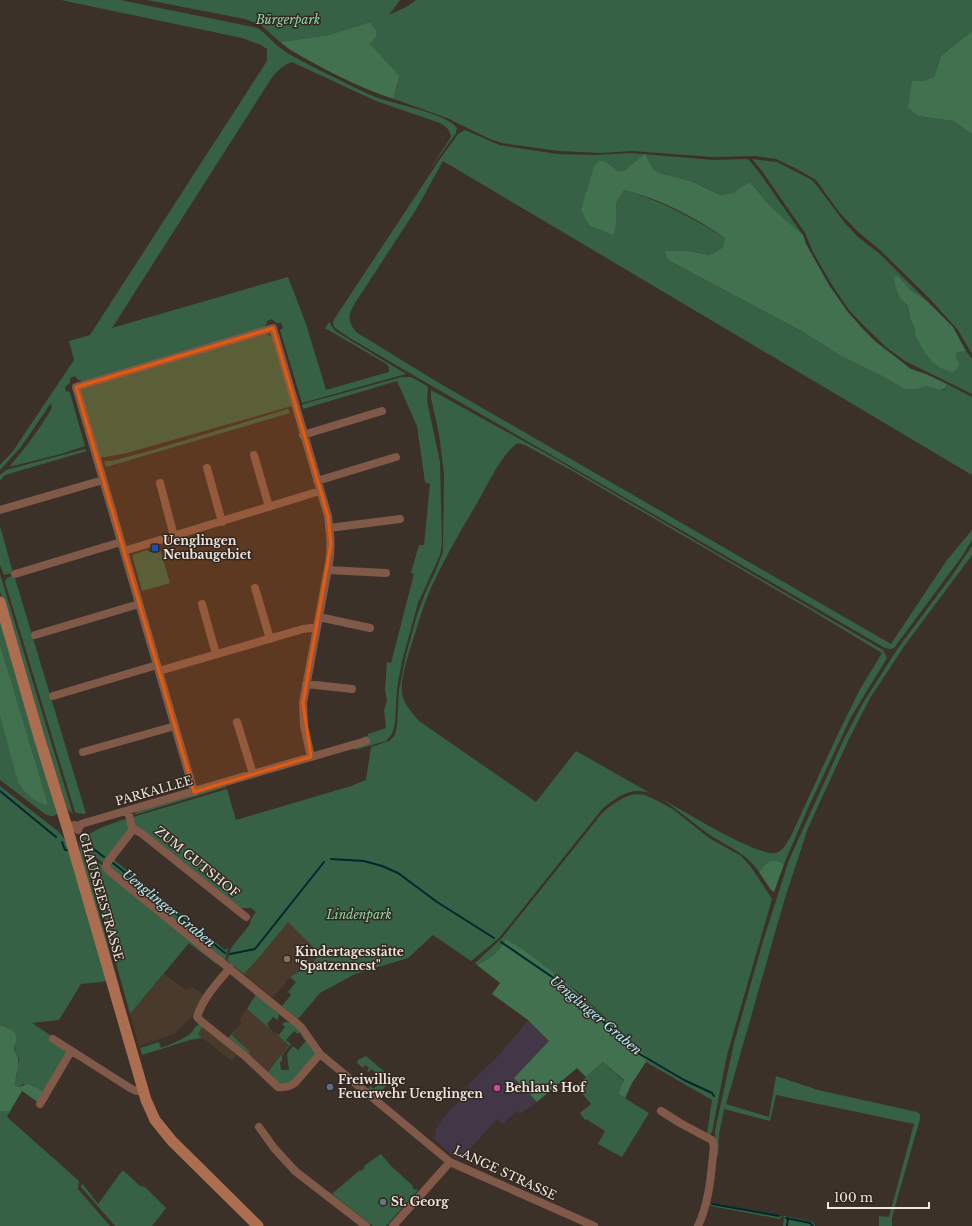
<svg xmlns="http://www.w3.org/2000/svg" width="972" height="1226" viewBox="0 0 972 1226" font-family="'Libre Baskerville',serif">
	<style>
		.commercial { fill: #413746 }
		.built { fill: #4a3a2c }
		.green { fill: #376144 }
		.forest { fill: #427150 }
		.lines { fill: none; stroke-linecap: round; stroke-linejoin: round }
		.stream { stroke: #01282f; stroke-width: 2 }
		.street { stroke: #815948; stroke-width: 8 }
		.secondary { stroke: #ac6d51; stroke-width: 11 }
		.marked { fill: #e8590c; fill-opacity: 0.2; stroke: #e8590c; stroke-width: 3; stroke-linejoin: round }
		.transit-dot { fill: #1a4fb4; stroke: #32271f; stroke-width: 1.5 }
		.education-dot { fill: #8d6e63; stroke: #32271f; stroke-width: 1.5 }
		.service-dot { fill: #5c6f8a; stroke: #32271f; stroke-width: 1.5 }
		.hotel-dot { fill: #d1479c; stroke: #32271f; stroke-width: 1.5 }
		.worship-dot { fill: #6b7280; stroke: #32271f; stroke-width: 1.5 }
		.labels { text-anchor: middle; stroke-width: 3; stroke-linejoin: round; paint-order: stroke }
		.park-label { font-size: 12px; font-style: italic; fill: #91d9a6; stroke: #32271f }
		.poi-label { font-size: 12px; font-weight: bold; fill: #eee7e1; stroke: #32271f; text-anchor: start }
		.street-label { font-size: 12px; fill: #eee7e1; stroke: #32271f }
		.water-label { font-size: 13px; font-style: italic; fill: #b2edf9; stroke: #32271f }
	</style>
	<rect width="100%" height="100%" fill="#3c3128"/>
	<path class="commercial" d="M528 1020 550 1041 514 1078 537 1102 520 1114 517 1111 503 1124 497 1119 460 1160 456 1156 454 1157 433 1138 436 1135 434 1134 437 1127 448 1112 471 1091 467 1086 499 1055Z"/>
	<path class="built" d="M288 921 317 951V957L313 963 290 977 273 998 244 974 262 954Z
		M164 974 186 990 193 987 205 996 191 1017 174 1034 139 1046 130 1014Z
		M247 1009 289 1045 268 1072 247 1055 232 1035 242 1022 239 1020Z
		M203 1026 238 1053 232 1061 197 1034Z"/>
	<path class="green" d="M61 0H120L258 28C267 34 274 44 283 50 296 59 310 65 323 72 343 81 363 93 384 100 401 105 448 115 457 128L456 133 428 172 451 137C450 129 446 127 440 123L376 101 292 62C283 65 277 71 271 79L112 328 288 277 306 324 326 390 389 372V367L385 363 325 328 329 322 335 331 406 374 302 403 280 330 283 328 281 323H276L272 319 267 321V323L264 327 83 381 78 380 75 376 70 378V383L65 387 66 392 69 391 70 393 85 446 61 454 9 467C25 449 40 428 52 408L51 403 21 447 0 470V465L13 451 74 360 69 341 90 335 267 61V49L261 45 242 38Z
		M147 0H400L389 15 408 6 416 0H972V31L941 56 934 77 923 81H912L918 116 953 121 972 134V354L958 330 928 297 880 250 857 231 839 212 816 180 797 169 776 159 756 156 712 157 632 151 601 153 559 151 515 145 502 143 490 139 447 118 394 99 395 93 398 85 370 44 377 36 376 30 370 22 329 35 280 42 261 25 245 19Z
		M465 130 499 145 557 154 595 155 631 153 713 160 747 159 750 161 761 175 803 235 770 206 750 182 739 188 734 193 720 195 691 181 660 173 653 169 645 155 625 170 618 171 611 166H594L590 182 616 224V204L624 190C660 200 693 218 725 238L722 248 710 255 688 251H666L668 260 803 332 841 356 882 376 904 389H918L926 386 939 390H945L947 384 972 397V475L443 161 417 208 355 303C348 316 347 320 356 332L434 380 891 644 947 560 972 530V540L960 559 894 648 890 649 885 648 413 375 348 337 334 327 333 322 335 318 440 159 458 134Z
		M752 159 777 162 812 180 818 187 844 222 858 237 880 254 927 301 911 290 898 276 900 298 908 306 910 319 915 329V335L920 345 940 368 953 373 957 360 956 353 966 351 972 359V394L905 361 886 347 865 327 849 310 832 285 813 252 805 233 762 171Z
		M266 334 271 336 272 338 292 406 127 453 100 458 81 391 82 389Z
		M402 377H411L427 386 428 388 427 401 440 462 442 544 440 555 418 603 402 661 397 688 395 724 392 734 386 741 355 750 354 748 370 743 368 738H364L362 737 368 736V734L386 728 384 710 387 700 385 690 387 662 391 663 414 574 411 573 419 545H424L430 484 425 482 417 426 397 381 303 409 302 406 303 404Z
		M431 390 545 453 883 650 887 658 851 717 808 808 784 864 778 861 762 868 759 872C747 853 726 846 707 833 692 822 678 810 662 799 682 810 756 856 775 853 783 852 787 842 791 836L836 738 859 691 882 653 811 610 569 469 525 445 518 443C504 451 488 483 480 498 463 527 445 557 431 588 422 608 417 628 410 649 407 660 400 681 402 693 403 703 413 714 419 721L536 802 576 751 650 793C630 787 619 796 603 808L508 927 498 939 471 961 433 935 408 958 355 974 320 993 298 1019 282 1006 291 995 288 992 296 982 290 977 313 963 317 957V951L288 922 262 954 244 974 227 961 231 948 247 928 250 924 251 919 256 912 251 908H240L139 828 135 825 133 817 227 789 236 820 351 786 366 780 371 747 389 741 395 735 397 726 399 690 406 655 417 615 426 591 436 570 443 552 444 474 439 434 431 398Z
		M288 409 290 413 106 467 104 461H112L153 450Z
		M85 449 87 451 5 475 0 481V475L6 470Z
		M0 526 13 573 4 575 0 565Z
		M159 546 170 583 142 591 132 555 147 550 149 552 157 550Z
		M972 546V555L905 645 870 698 849 739 808 828 785 898 726 1104 769 1117 776 1076 818 1090 917 1112 920 1114V1119L892 1217V1226H879V1216L889 1217 914 1124 776 1095 770 1121 724 1109 719 1134 718 1156 716 1155 715 1131 734 1043 763 941 789 860 844 739 863 703 898 648 951 577Z
		M0 574 73 814 68 810 37 719 0 591Z
		M14 575 86 814 76 813 75 812 5 582 7 578Z
		M0 617 56 810 57 814C52 818 50 816 45 814L0 780V716L20 786 38 802 48 804 0 644Z
		M0 786 59 832 66 841 107 981 101 982 81 984 59 1020 32 1023 53 1037 68 1052 45 1092 23 1084 19 1087H15L14 1081 17 1075 19 1059 14 1047 16 1040C12 1030 11 1027 0 1025Z
		M225 786 226 787 134 815 138 811Z
		M636 794 645 795 658 801 674 810 709 838 741 856 751 867 772 899 727 1055 712 1132 709 1136 707 1134 712 1100 646 1062 647 1056 577 991 525 951H499L490 958 477 965 475 963 502 938 603 812C614 803 623 796 636 794Z
		M125 819 128 823 129 829 103 863 84 848 82 838 100 828Z
		M79 839 120 989 118 991 80 854Z
		M85 851 102 865 104 869 219 961 216 964 189 943 130 1014Z
		M113 859 225 950 228 947 225 961 111 870 110 865Z
		M256 994 279 1014 278 1020 273 1017 267 1024 270 1029 247 1009Z
		M285 1022 293 1023 300 1032 298 1034 294 1031 286 1040 291 1044 282 1055V1061L280 1062 281 1070H289L287 1054 293 1046 298 1050 306 1041 302 1037 303 1036 315 1053V1056L290 1084 279 1083 227 1039 236 1029 232 1035 250 1052 247 1055 268 1072 289 1045 275 1033 279 1035 285 1027 282 1024Z
		M199 1024 203 1026 198 1034 202 1038 190 1040 142 1055 140 1048 159 1042 161 1048C167 1046 186 1038 190 1034 194 1031 194 1027 199 1024Z
		M366 1056 392 1078 377 1097 368 1089 370 1086 374 1089 383 1078 379 1075 376 1078 374 1077 377 1073 371 1069 369 1072 367 1071 369 1068 365 1065 363 1068 357 1063 358 1060Z
		M603 1062 624 1081 618 1094 649 1113 622 1157 598 1144 605 1131 586 1119 585 1120 580 1113 591 1104 576 1086Z
		M0 1111H10L7 1117 79 1181 78 1189 110 1226H0Z
		M381 1154 390 1165 413 1186 412 1187 415 1190 416 1189 418 1190 388 1224 385 1226H373L332 1194 360 1170 361 1171 365 1168 364 1166Z
		M122 1171H124L140 1186 145 1187 166 1208 152 1226H115L81 1187 82 1183 98 1204Z
		M711 1203 782 1216 780 1219 711 1206 710 1205Z
		M784 1216 813 1222 815 1226H783Z"/>
	<path class="forest" d="M370 22 376 30 377 36 370 44 399 76C398 85 395 90 394 99 357 87 323 69 289 49L280 42 329 35Z
		M972 31V134L953 121 918 116 908 107 912 81H923L934 77 941 56Z
		M645 154 653 169 660 173 691 181 720 195 734 193 739 188 750 182 770 206 803 235 806 244 829 285 847 311 863 329 876 342 911 369 926 374 947 384 945 389 939 390 926 386 918 389H904L882 376 841 356 803 332 668 260 665 251H688L710 255 722 248 725 238C695 217 660 199 624 190L616 204V224L613 235 589 225 581 210 594 166 599 161H604L618 171 625 170Z
		M898 276 911 290 927 301 953 327 966 351 956 353 957 360 960 364 953 373 940 368 932 362 920 345 915 335V329L910 319 908 306 900 298 896 288 894 277Z
		M0 644 48 804C38 806 23 791 18 782L0 716Z
		M771 861H778L784 864 774 892 771 890 759 872 765 865Z
		M506 939 525 951 562 979 647 1056 646 1062 632 1083 625 1098 618 1094 624 1080 603 1062 586 1077 577 1068 537 1102 514 1078 549 1041 528 1020 492 994 500 983 477 965C492 957 497 955 506 939Z
		M0 1025C8 1027 18 1031 16 1041 16 1043 14 1045 14 1047 14 1051 18 1055 18 1059 20 1068 14 1078 15 1086L19 1087 28 1084 45 1092 39 1103 22 1091 10 1111H0Z"/>
	<g class="lines">
		<path class="stream" d="M0 791 56 837
			M62 842 65 850H67
			M85 845 91 847 104 857
			M331 859 364 861 382 866 398 873 437 902 494 938
			M113 863 225 953
			M501 942 558 981 638 1053 684 1080 712 1093 714 1096
			M230 954 255 949 324 862
			M712 1204 779 1216
			M786 1218 810 1223 813 1226
			M787 1226 788 1218"/>
		<path class="street" d="M303 435 382 411
			M254 455 269 507
			M207 468 222 522
			M317 481 396 457
			M160 483 174 536
			M0 510 103 480
			M329 528 400 519
			M124 551 320 491
			M328 570 386 573
			M15 574 121 542
			M255 588 270 639
			M202 604 216 654
			M319 617 370 628
			M35 635 139 604
			M159 671 303 629 311 628 316 629
			M306 684 352 689
			M53 696 157 665
			M237 722 253 774
			M83 752 175 726
			M194 792 76 387 273 328 328 516C330 532 332 547 329 563L303 703 304 726 311 757
			M128 811 132 828 131 832 107 863 106 867 109 871 294 1021 301 1027 320 1054 450 1162 594 1226
			M67 827 75 825 78 830 81 824 366 741
			M132 828 141 833 246 917
			M230 968C217 983 203 998 197 1017L201 1021 246 1057 278 1087C285 1088 289 1087 295 1083L320 1054
			M53 1039 130 1088 136 1091H143
			M40 1104 71 1051
			M661 1111 680 1123 708 1138 712 1140 714 1146C711 1173 710 1200 698 1226
			M259 1127 274 1148 295 1171 366 1226
			M393 1226 450 1162"/>
		<path class="secondary" d="M0 602 39 737 67 827 146 1100 155 1120 172 1141 258 1226"/>
	</g>
	<path class="marked" d="M273 328 328 516 331 544 303 703 311 757 194 792 76 387Z"/>
	<rect class="transit-dot" x="151" y="544" width="8" height="8" rx="2"/>
	<circle class="education-dot" cx="287" cy="959" r="4"/>
	<circle class="service-dot" cx="330" cy="1087" r="4"/>
	<circle class="hotel-dot" cx="497" cy="1088" r="4"/>
	<circle class="worship-dot" cx="383" cy="1202" r="4"/>
	<g class="labels">
		<g class="park-label">
			<text x="288" y="24">Bürgerpark</text>
			<text x="359" y="919">Lindenpark</text>
		</g>
		<g class="poi-label">
			<text x="163" y="545">Uenglingen<tspan x="163" dy="14">Neubaugebiet</tspan></text>
			<text x="295" y="956">Kindertagesstätte<tspan x="295" dy="14">"Spatzennest"</tspan></text>
			<text x="338" y="1084">Freiwillige<tspan x="338" dy="14">Feuerwehr Uenglingen</tspan></text>
			<text x="505" y="1092">Behlau’s Hof</text>
			<text x="391" y="1206">St. Georg</text>
		</g>
		<g class="street-label">
			<text transform="translate(154 791) rotate(-16)" y="4">PARKALLEE</text>
			<text transform="translate(197 862) rotate(39)" y="4">ZUM GUTSHOF</text>
			<text transform="translate(101 897) rotate(74)" y="4">CHAUSSEESTRASSE</text>
			<text transform="translate(505 1173) rotate(25)" y="4">LANGE STRASSE</text>
		</g>
		<g class="water-label">
			<text transform="translate(169 908) rotate(39)" y="5">Uenglinger Graben</text>
			<text transform="translate(596 1015) rotate(40)" y="5">Uenglinger Graben</text>
		</g>
	</g>
	<path d="M828 1202v6h101v-6" fill="none" stroke="#eee7e1" stroke-width="2"/>
	<text x="834" y="1202" font-size="12" fill="#eee7e1" stroke="#32271f" stroke-width="3" paint-order="stroke">100 m</text>
</svg>
